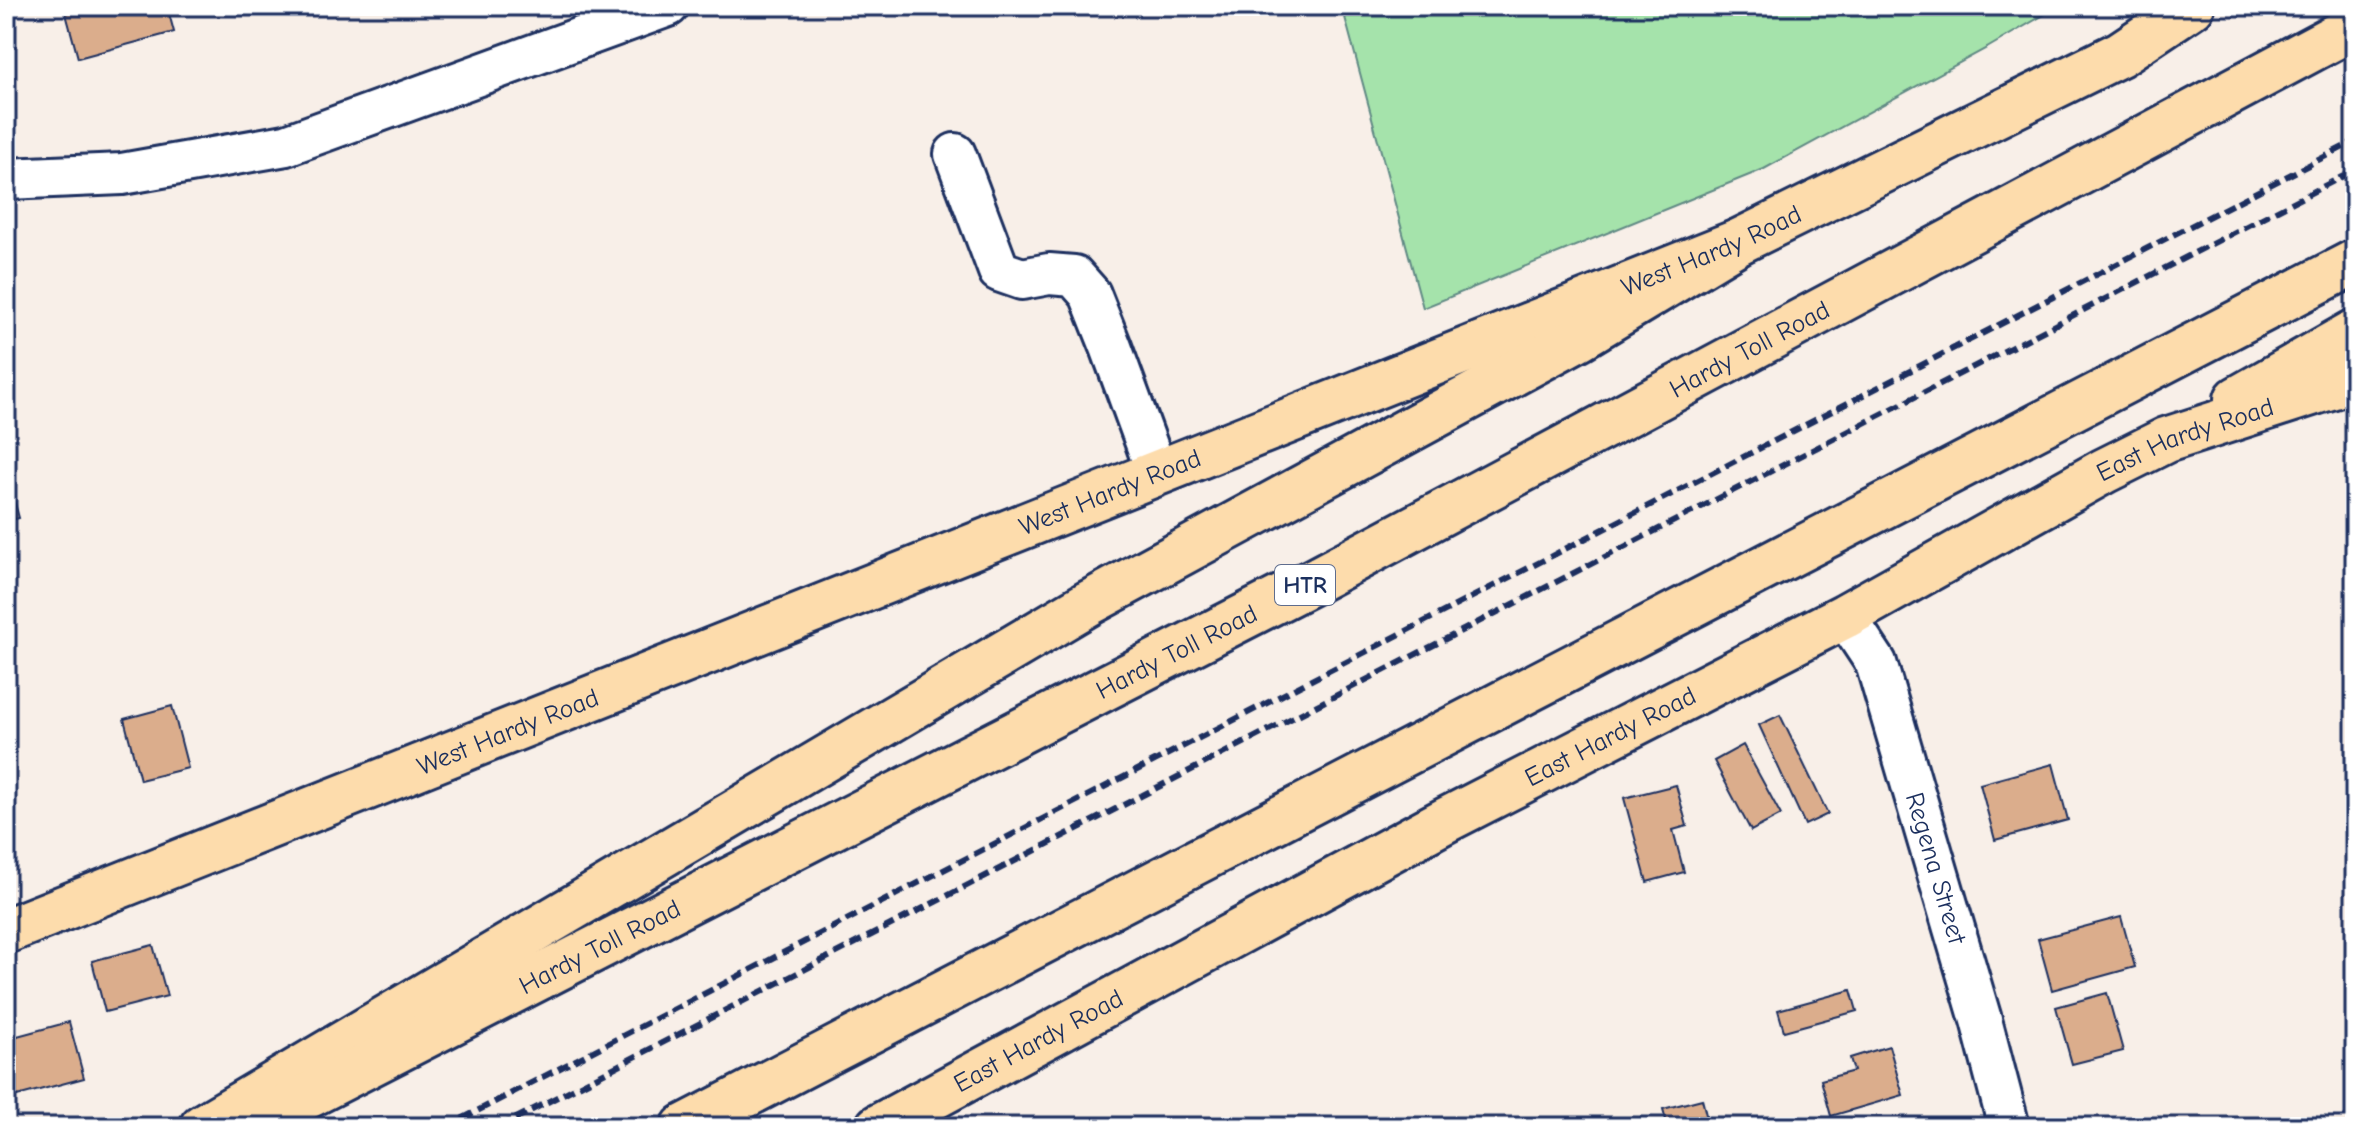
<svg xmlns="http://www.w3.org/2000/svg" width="2361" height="1133" viewBox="0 0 2361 1133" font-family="'Comic Neue',sans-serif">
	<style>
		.green { fill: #a5e3ab; stroke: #608984; stroke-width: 2 }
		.building { fill: #dbad8c; stroke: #1b2f5e; stroke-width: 2 }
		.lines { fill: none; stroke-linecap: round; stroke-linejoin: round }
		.minor-casing { stroke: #1b2f5e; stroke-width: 46 }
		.major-casing { stroke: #1b2f5e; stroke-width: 50 }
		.highway-casing { stroke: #1b2f5e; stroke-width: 50 }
		.minor { stroke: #fff; stroke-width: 40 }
		.major { stroke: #fddcac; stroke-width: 44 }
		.highway { stroke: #fddcac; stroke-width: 44 }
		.rail { stroke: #1b2f5e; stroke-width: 6; stroke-dasharray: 12 6; stroke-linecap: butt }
		.labels { text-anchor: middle; stroke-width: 6; stroke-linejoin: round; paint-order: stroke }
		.shield { fill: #fff; stroke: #5f6d8e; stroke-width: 2 }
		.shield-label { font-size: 24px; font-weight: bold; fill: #1b2f5e }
		.street-label { font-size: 26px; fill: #1b2f5e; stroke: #fff }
	</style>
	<rect width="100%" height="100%" fill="#f8efe8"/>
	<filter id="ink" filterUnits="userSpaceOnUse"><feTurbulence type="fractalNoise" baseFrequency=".0125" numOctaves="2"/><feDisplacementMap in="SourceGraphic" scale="16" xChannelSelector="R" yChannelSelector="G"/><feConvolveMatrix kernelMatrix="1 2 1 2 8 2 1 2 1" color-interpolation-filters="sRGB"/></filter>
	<g filter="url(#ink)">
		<path class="green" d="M1342 6H2059L1987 48 1764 169 1423 308Z"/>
		<path class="building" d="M79 6H167L174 32 78 58 65 10Z
			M10 485 19 518 6 521V486Z
			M172 706 188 768 140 780 124 719Z
			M1780 715 1828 814 1805 825 1759 725Z
			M1743 745 1781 815 1751 831 1714 761Z
			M2053 764 2068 820 1995 840 1980 784Z
			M1676 785 1687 826 1673 830 1684 872 1647 882 1624 798Z
			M2121 917 2135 967 2052 990 2038 939Z
			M153 945 167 996 105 1012 92 961Z
			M1851 990 1857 1011 1784 1031 1778 1010Z
			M2107 993 2123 1051 2072 1064 2056 1007Z
			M69 1022 84 1078 6 1099V1039Z
			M1889 1046 1903 1095 1831 1116 1821 1080 1854 1071 1850 1058Z
			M1702 1099 1709 1127H1668L1663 1109Z"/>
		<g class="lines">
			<g class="minor-casing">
				<g id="minor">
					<path d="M955 154 999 271 1022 279 1049 274 1074 276 1090 294 1111 347 1157 473"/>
					<path d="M6 179 122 174 286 145 668 6"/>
					<path id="s1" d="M1845 616 1876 663 1981 1020 2009 1127"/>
				</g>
			</g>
			<g class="major-casing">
				<g id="major">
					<path d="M2237 399 2355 332"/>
					<path id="s2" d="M6 931 1738 242 2120 54 2192 6"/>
					<path id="s3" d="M878 1127 1446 820 1845 616 2104 471 2166 440 2355 379"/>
				</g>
			</g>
			<g class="highway-casing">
				<g id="highway">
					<path d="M202 1127 1089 603 1579 338 1738 242"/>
					<path id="s4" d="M247 1127 1316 580 2355 26"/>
					<path d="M684 1127 2355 262"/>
				</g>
			</g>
			<use href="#minor" class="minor"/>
			<use href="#major" class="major"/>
			<use href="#highway" class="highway"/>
			<path class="rail" d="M446 1127 2355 141
				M499 1127 2355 170"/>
		</g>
	</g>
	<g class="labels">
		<rect class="shield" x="1275" y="565" width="60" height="40" rx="6"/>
		<g class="shield-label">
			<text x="1305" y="593">HTR</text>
		</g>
		<g class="street-label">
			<text dy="9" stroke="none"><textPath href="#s2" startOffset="1836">West Hardy Road</textPath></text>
			<text dy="9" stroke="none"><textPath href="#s4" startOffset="1692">Hardy Toll Road</textPath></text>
			<text dy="9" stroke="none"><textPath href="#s3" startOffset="1478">East Hardy Road</textPath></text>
			<text dy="9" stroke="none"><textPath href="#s2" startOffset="1188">West Hardy Road</textPath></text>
			<text dy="9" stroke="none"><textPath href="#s4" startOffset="1044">Hardy Toll Road</textPath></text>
			<text dy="9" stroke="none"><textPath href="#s2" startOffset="540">West Hardy Road</textPath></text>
			<text dy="9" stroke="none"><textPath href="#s3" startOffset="830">East Hardy Road</textPath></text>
			<text dy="9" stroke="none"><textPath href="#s1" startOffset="270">Regena Street</textPath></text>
			<text dy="9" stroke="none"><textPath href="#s4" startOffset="396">Hardy Toll Road</textPath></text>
			<text dy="9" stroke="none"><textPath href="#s3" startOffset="182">East Hardy Road</textPath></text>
		</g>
	</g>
	<rect width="2361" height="1133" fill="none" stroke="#fff" stroke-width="32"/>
	<rect x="16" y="16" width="2329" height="1101" fill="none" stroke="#1b2f5e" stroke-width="3" filter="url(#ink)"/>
</svg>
